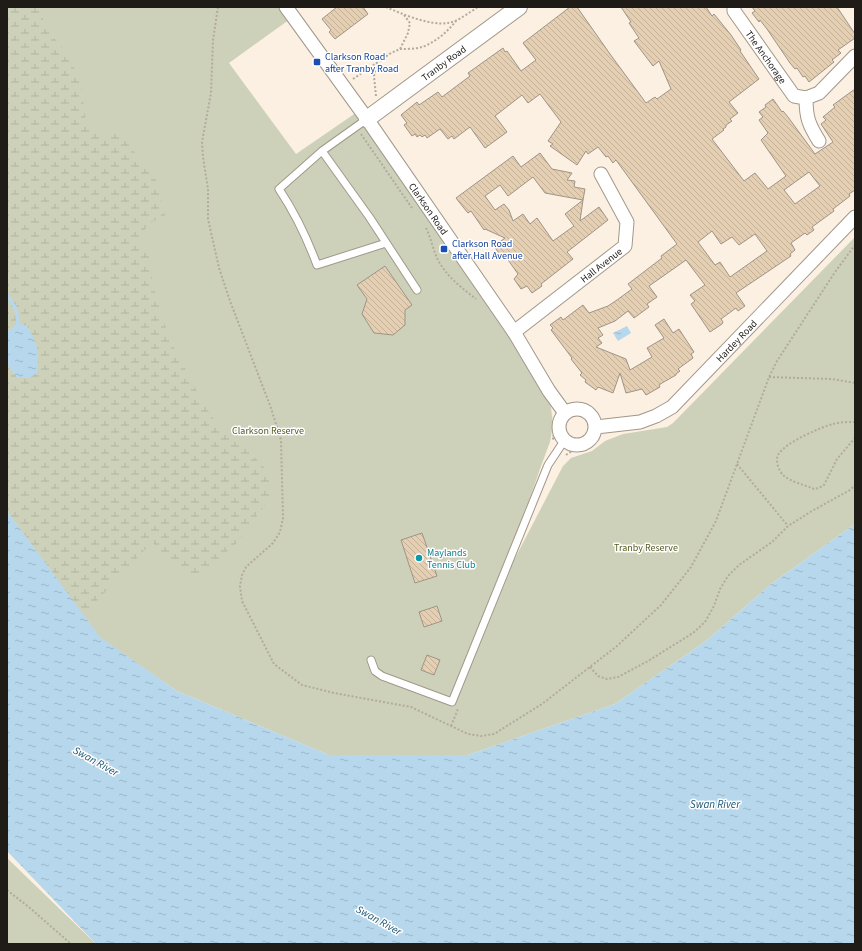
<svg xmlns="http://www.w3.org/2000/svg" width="862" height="951" viewBox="0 0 862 951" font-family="'Source Sans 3',sans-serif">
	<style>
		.green { fill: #ced1ba }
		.wetland { fill: url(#wetland-marsh) }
		.water { fill: url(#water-ripples) }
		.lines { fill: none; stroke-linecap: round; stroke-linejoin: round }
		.stream { stroke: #b6d7ec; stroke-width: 3.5 }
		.building { fill: url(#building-back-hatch); stroke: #9e9487; fill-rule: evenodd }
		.service-casing { stroke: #a2988a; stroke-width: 9 }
		.minor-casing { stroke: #a2988a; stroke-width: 15 }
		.tertiary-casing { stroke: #a2988a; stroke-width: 18 }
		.path { stroke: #b2aa9e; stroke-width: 2; stroke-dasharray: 2 2; stroke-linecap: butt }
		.service { stroke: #fff; stroke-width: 7 }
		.minor { stroke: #fff; stroke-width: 13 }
		.tertiary { stroke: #fff; stroke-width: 16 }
		.transit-dot { fill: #1a4fb4; stroke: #fff; stroke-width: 1.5 }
		.culture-dot { fill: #0f9aa8; stroke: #fff; stroke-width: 1.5 }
		.labels { text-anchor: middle; stroke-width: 3; stroke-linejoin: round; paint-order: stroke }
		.transit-label { font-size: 10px; fill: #164399; stroke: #fff; text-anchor: start }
		.street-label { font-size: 10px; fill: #1f1b16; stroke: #fff }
		.park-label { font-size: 10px; fill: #565923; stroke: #fff }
		.culture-label { font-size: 10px; fill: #0d838f; stroke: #fff; text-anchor: start }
		.water-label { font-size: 11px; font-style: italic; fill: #1e5574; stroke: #fff }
	</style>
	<defs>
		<pattern id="wetland-marsh" width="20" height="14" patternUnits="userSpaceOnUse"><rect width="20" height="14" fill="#ced1ba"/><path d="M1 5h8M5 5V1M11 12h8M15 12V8" fill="none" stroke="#b0b39f"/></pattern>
		<pattern id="water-ripples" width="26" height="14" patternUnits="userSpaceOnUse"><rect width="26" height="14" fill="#b6d7ec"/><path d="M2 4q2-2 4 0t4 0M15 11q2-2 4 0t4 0" fill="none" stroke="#9cb8ca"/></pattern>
		<pattern id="building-back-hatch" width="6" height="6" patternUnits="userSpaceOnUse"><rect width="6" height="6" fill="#e5cfb2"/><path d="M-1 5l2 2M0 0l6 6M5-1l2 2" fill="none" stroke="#c4b198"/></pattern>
	</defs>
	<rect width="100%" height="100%" fill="#fbf0e1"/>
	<path class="green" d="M7 7H282L293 17 229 63 296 154 360 110 549 391 553 424 550 442 541 466 499 589 563 466 571 458 592 451 605 441 623 434 667 427 673 423 855 237V524L771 584 706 641 615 704 468 755H329L177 691 99 637 7 511Z
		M7 858 96 944H7Z"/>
	<path class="wetland" d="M7 7H43V25L64 50 80 78 86 122 95 134 120 133 158 183 165 216 148 224 139 240 149 253 153 286 169 338 204 405 222 430 243 446 270 473 271 497 237 543 200 574 179 572 152 542 92 606 84 616 7 511Z"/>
	<path class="water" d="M18 323 27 326C38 344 40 352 37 373L29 378H17L7 363V332Z
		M627 326 631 333 618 341 613 333Z
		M7 511 100 637 177 691 329 755H468L615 704 706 641 771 584 855 524V944H96L7 851Z"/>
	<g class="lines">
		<path class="stream" d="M7 295 16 309 18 323"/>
	</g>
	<path class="building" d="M337 7H363L368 14 335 39 329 32 331 30 322 19Z
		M570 7H577L610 54 646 103 655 97 657 99 671 89 659 61 653 66 634 41 639 38 629 23 631 22 621 7H706L712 16 714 14 731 35 741 50 740 51 759 79 729 102 738 113 730 119 732 121 726 125V127L723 129 724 130 712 139 744 181 755 173 768 189 786 176 761 140 768 133 759 120 763 117 759 112 766 107 765 105 773 99 782 112 783 111 788 117 815 154 833 142 821 124 826 120 823 117 835 107 833 105 855 89V190L849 194 850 196 833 209 834 211 812 227 814 230 807 235 805 233 791 243 795 250 790 254 791 256 736 293 745 306 738 311 736 308 721 319 723 322 722 324 710 332 691 304 695 301 690 295 705 285 686 260 649 286 657 297 647 304 649 307 634 318 628 311 615 321 598 328 603 335 598 338 602 343 596 347 626 359 630 370 652 357 647 348 664 338 655 325 664 319 673 333 679 329 694 352 691 354 693 358 678 369 680 371 676 374V375L662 383 659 385 660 387 646 395 642 389 626 393 620 373 613 393 598 387 596 390 585 382 586 380 580 375 582 373 571 359 572 358 551 330 553 328 550 325 561 317 563 320 583 305 589 313 608 306 617 300 632 289 628 284 662 258 661 256 677 244 616 160 613 163 608 156 606 157 598 147 588 154 586 151 577 165 550 146 553 144 548 141 561 122 540 94 528 103 522 95 495 116 507 132 485 148 470 127 454 139 452 136 448 139 440 129 427 138 425 135 422 137 420 135 417 137 415 134 412 136 404 125 407 123 401 115 417 102 419 105 438 92 442 97 470 76 468 73 503 48 505 52 507 51 521 71 536 60 523 43ZM809 172 820 186 795 204 784 190ZM712 231 721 244 732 237 739 245 755 234 767 251 730 277 720 262 715 265 698 242Z
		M752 7H837L855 34V38L838 50 841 53 832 60 834 62 809 82 805 76 803 77 797 68 795 69 790 63 767 29 760 20 759 22 752 13 755 11Z
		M540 153 552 169 572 173 567 180 575 181 574 187 585 189 583 200 545 193 533 177 508 196 500 185 485 196 495 210 504 204 509 210 513 221 523 214 530 224 537 218 553 241 574 226 565 214 583 200 580 221 599 207 608 220 567 252 573 259 541 284 542 286 532 293 527 286 521 289 514 279 518 274 506 257 503 259 494 246 505 238 485 229 484 230 471 211 468 213 467 212 456 198 513 156 521 167Z
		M385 266 412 305 405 310V325L393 335 374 333 362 314 367 299 357 285Z
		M422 533 437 576 415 583 401 540Z
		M437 606 442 621 424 627 419 612Z
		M427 655 440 660 434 675 421 670Z"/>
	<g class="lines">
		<g class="service-casing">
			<path id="service" d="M367 119 322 151 370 218 417 290
				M322 151 279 189C295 213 307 238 317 265L386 243
				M371 660 375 671 382 676 452 702 548 465 564 441"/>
		</g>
		<g class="minor-casing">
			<g id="minor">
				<path id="s1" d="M286 7 367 119 514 332 549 391 565 413"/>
				<path id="s2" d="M734 7V11L794 96 806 98 819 93 855 56"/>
				<path d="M806 98C806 118 809 125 819 141"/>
				<path id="s3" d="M514 332 625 246 627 222 601 174"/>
				<circle cx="577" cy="427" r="18"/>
				<path id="s4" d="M596 427 640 422 656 416 672 407 855 217"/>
			</g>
		</g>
		<g class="tertiary-casing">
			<g id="tertiary">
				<path id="s5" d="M367 119 519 7"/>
			</g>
		</g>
		<path class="path" d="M218 7 213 40 211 93 202 142 203 157 208 189V219L219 268 230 301 271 408 281 440 283 518 280 532 273 543 246 567 242 575 240 586 242 601 274 664 302 685 334 693 411 707 468 734 481 736 494 734 542 704 617 646 661 605 691 567 716 521 769 377 777 361 835 272 855 245
			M386 7C402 14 430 26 448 23 457 22 470 12 478 7
			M400 49C407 49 416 49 422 47 436 42 447 32 456 21
			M353 79 391 53 400 49 408 33 410 23 404 15
			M376 96 374 76 377 63
			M361 134 412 208
			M426 228C431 238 433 250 438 260 447 277 462 288 476 299
			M769 377 832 379 855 383
			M855 422C848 422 840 422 833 424 821 427 784 443 778 455 775 461 779 471 783 475 791 482 805 485 814 489L819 488 824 485 837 459 855 438
			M554 439 552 438C556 432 557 427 554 419
			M566 455C577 446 586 452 599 439
			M737 464 788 526
			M590 667 598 676 607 679 618 677 648 661 693 633 705 622 714 606 720 589 728 576 739 565 772 542 788 526 812 511 850 490 855 485
			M451 726 458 709
			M7 890 30 908 71 944"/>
		<use href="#service" class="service"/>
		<use href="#minor" class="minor"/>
		<use href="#tertiary" class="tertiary"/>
	</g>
	<g class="transit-dot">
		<rect x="313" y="58" width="8" height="8" rx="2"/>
		<rect x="440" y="245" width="8" height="8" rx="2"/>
	</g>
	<circle class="culture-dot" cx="419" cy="558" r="4"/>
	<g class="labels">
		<g class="transit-label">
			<text x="325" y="60">Clarkson Road<tspan x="325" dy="12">after Tranby Road</tspan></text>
			<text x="452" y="247">Clarkson Road<tspan x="452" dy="12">after Hall Avenue</tspan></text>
		</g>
		<g class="street-label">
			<text dy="4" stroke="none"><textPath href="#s2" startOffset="60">The Anchorage</textPath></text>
			<text dy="4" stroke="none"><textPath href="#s5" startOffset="95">Tranby Road</textPath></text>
			<text dy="4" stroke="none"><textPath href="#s1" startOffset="247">Clarkson Road</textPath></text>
			<text dy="4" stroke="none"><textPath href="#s3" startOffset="110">Hall Avenue</textPath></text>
			<text dy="4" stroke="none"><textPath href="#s4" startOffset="172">Hardey Road</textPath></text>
		</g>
		<g class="park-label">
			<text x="268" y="434">Clarkson Reserve</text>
			<text x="646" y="551">Tranby Reserve</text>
		</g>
		<g class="culture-label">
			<text x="427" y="556">Maylands<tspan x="427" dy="12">Tennis Club</tspan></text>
		</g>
		<g class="water-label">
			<text transform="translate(96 761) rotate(29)" y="4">Swan River</text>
			<text x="715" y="808">Swan River</text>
			<text transform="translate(379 920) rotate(29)" y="4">Swan River</text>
		</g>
	</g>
	<rect width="862" height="951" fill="none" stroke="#1f1b16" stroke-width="16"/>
</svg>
